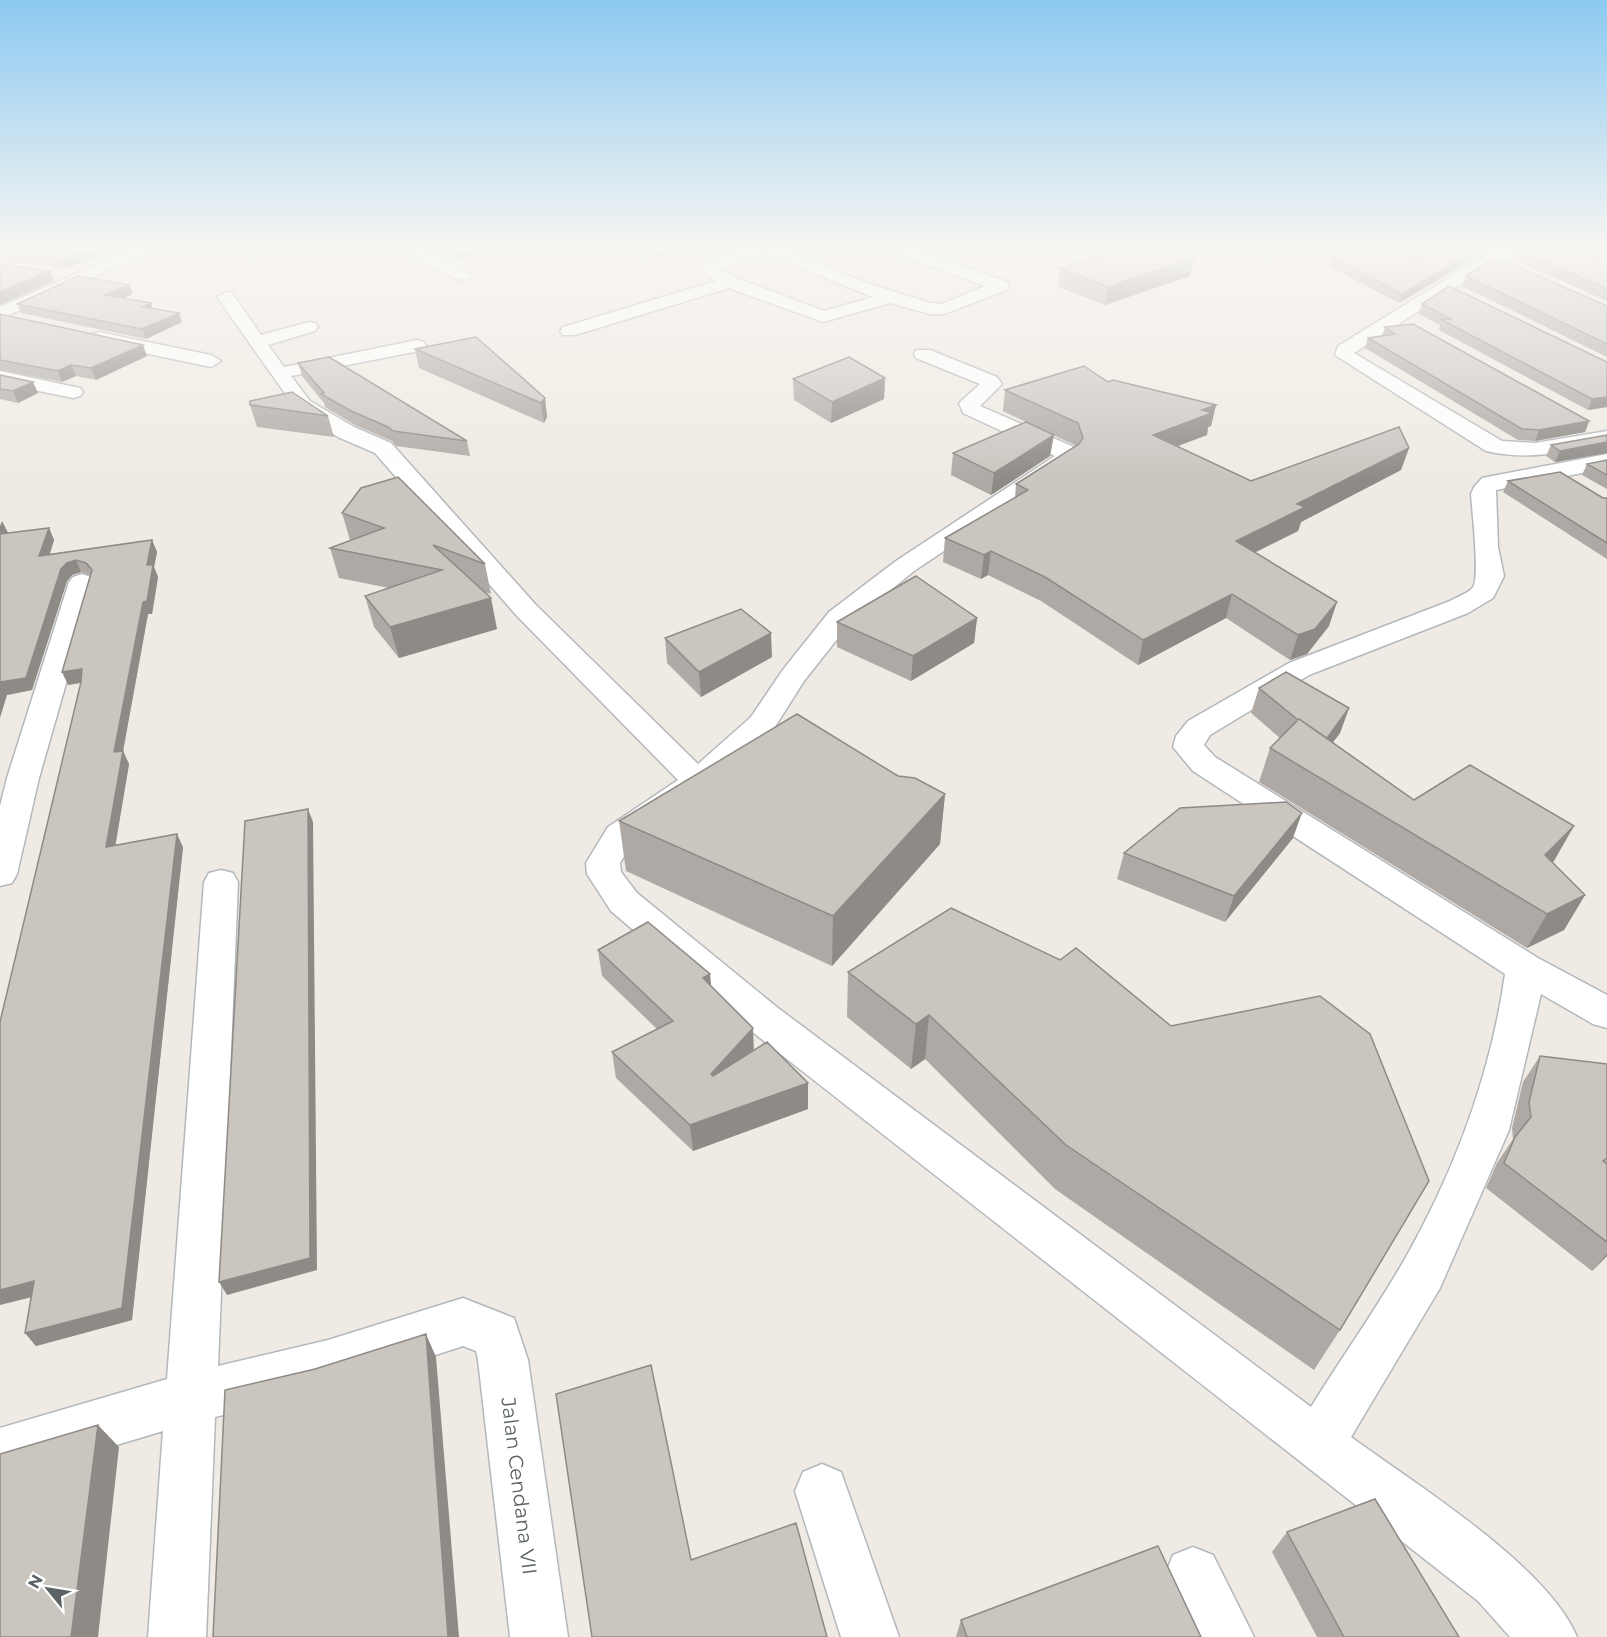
<svg xmlns="http://www.w3.org/2000/svg" width="1607" height="1637" viewBox="0 0 1607 1637" font-family="Montserrat,sans-serif">
	<style>
		.lines { fill: none; stroke-linecap: round; stroke-linejoin: round }
		.street-casing { stroke: #b4b8bc; stroke-width: 3 }
		.street { fill: #fff; fill-rule: evenodd }
		.wall { fill: #afa9a5 }
		.shaded-wall { fill: #8e8a86 }
		.building { fill: #cbc5c0; stroke: #8e8a86; stroke-width: 1.5 }
		.labels { text-anchor: middle; stroke-width: 5; stroke-linejoin: round; paint-order: stroke }
		.near-street-label { font-size: 20px; fill: #5b6265; stroke: #fff }
	</style>
	<rect width="100%" height="100%" fill="#efeae3"/>
	<g class="lines">
		<g class="street-casing">
			<path id="street" d="M127 252H149L0 319V307Z
				M405 252H426L472 275 464 280 458 279Z
				M740 252H788L867 283 930 303 942 304 985 286 898 255 896 252H920L1007 282 1009 286 1007 290 944 314H930L890 303 823 322 729 288 575 335H563L560 331 563 327 716 281 701 270C711 258 726 256 740 252ZM766 253 768 255 873 297 824 311 736 278 720 270Z
				M1491 252H1527L1525 255 1496 261 1354 353 1502 441 1535 443 1607 431V443C1565 452 1528 461 1486 451L1335 355 1338 346Z
				M226 292 232 293 261 335 309 322 315 323 318 327 315 331 268 345 284 367 417 340 424 342 426 346 424 350 291 376 310 401 354 427 391 443 535 604 698 764 751 717 782 671 829 612 896 561 1055 456 963 413 959 403 980 384 916 358 914 354 916 350H930L997 377 1002 384 980 406 1074 447 1077 459 1074 464 914 571 849 624 804 681 773 730 709 789 632 843 620 863 621 872 637 893 778 1008 1311 1407C1342 1357 1377 1308 1406 1257 1455 1170 1491 1073 1505 974L1193 771 1173 747 1176 736 1188 721 1289 663 1450 601C1457 597 1469 593 1473 587 1480 578 1472 510 1471 494L1474 487 1482 478 1607 454V468L1496 490 1498 547 1504 576 1493 598 1468 613 1309 675 1210 735 1204 745 1215 757 1538 958 1607 995V1028L1593 1024 1541 994 1509 1130 1440 1288 1351 1437C1415 1484 1547 1565 1577 1637H1510L1478 1601 750 1030 611 911 587 874 586 863 608 827 678 780 517 616 375 453 338 437 296 409 217 297Z
				M99 332 211 355 221 361 211 367 92 342 90 338 92 334Z
				M0 371 80 388 83 392 80 396 73 398 0 383Z
				M82 574 91 577 95 582 39 778 17 874 12 883 0 886V806L7 778 69 582 73 577Z
				M221 870 233 873 238 882 218 1366 328 1340 463 1298 514 1318 528 1360 568 1637H510L478 1360 476 1351 463 1346 328 1390 215 1417 206 1637H148L163 1431 0 1480V1428L167 1379 204 882 209 873Z
				M822 1464 841 1472 899 1637H841L795 1491 803 1472Z
				M1193 1547 1213 1555 1254 1637H1194L1165 1575 1173 1555Z"/>
		</g>
		<use href="#street" class="street"/>
	</g>
	<path class="wall" d="M0 252H108L66 269 0 260Z
		M432 252H488L454 260Z
		M510 252H539L521 256Z
		M636 252H680L652 259Z
		M979 252H996L995 256Z
		M1456 252H1476L1474 259 1399 303 1329 266 1331 257H1415Z
		M1518 252H1588L1607 260V301L1515 260Z
		M1060 268 1190 276 1105 305 1058 287Z
		M1466 276 1607 306V357L1462 286Z
		M1449 286 1607 407 1588 410 1439 330 1440 325 1419 314 1422 304Z
		M133 294 123 298 152 308 182 322 146 339 21 313 17 304Z
		M0 314 147 356 96 380 76 376 62 382 0 370Z
		M1385 327 1589 421 1585 432 1535 441 1518 440 1365 348 1368 338 1382 336Z
		M415 349 545 398 547 417 544 423 419 368Z
		M298 363 467 441 470 456 396 446 392 441 355 425 325 407 324 403 302 376Z
		M0 375 38 393 18 403 0 399Z
		M885 378 884 399 831 423 794 400 793 379Z
		M1108 382 1216 405 1211 426 1208 427 1207 435 1177 446 1251 481 1409 448 1401 470 1301 522 1298 531 1255 552 1329 626 1307 654 1290 660 1226 618 1138 665 1041 601 988 575 981 579 943 562 945 538 1015 498 1016 484 1075 446V445L1053 435 1050 456 991 495 951 475 953 453 1036 427 1003 411 1005 390Z
		M250 405 328 416 334 437 257 427Z
		M1607 435V453L1555 462 1546 456 1551 445Z
		M1607 460V489L1582 475 1587 464Z
		M1508 481 1607 498V559L1503 492Z
		M342 513 485 564 491 594 482 591 497 629 399 658 374 627 365 596 389 588 339 578 330 548 350 540Z
		M2 521 8 533 49 528 54 540 50 554 152 540 157 552 154 567 158 577 152 614H148L123 751 129 764 115 845 183 847 132 1320 36 1346 25 1333 31 1297 81 683 68 685 90 575 81 572 72 575 67 581 32 690 7 695Z
		M977 618 974 643 911 681 837 647V622Z
		M665 638 772 657 701 697 667 663Z
		M1259 688 1349 708 1340 733 1333 742 1414 800 1554 861 1552 862 1585 895 1564 930 1527 948 1259 782 1270 748 1280 738 1251 713Z
		M898 776 945 794 940 844 832 966 626 871 619 821Z
		M1293 838 1225 922 1117 879 1124 853Z
		M951 908 1340 1330 1314 1370 1055 1189 925 1059 911 1069 847 1017 848 972Z
		M598 950 710 974 711 986 754 1050 808 1109 693 1151 616 1078 612 1052 657 1029 602 976Z
		M1540 1056 1607 1064V1256L1592 1271 1486 1188 1497 1163 1513 1139 1512 1128 1523 1082Z
		M1287 1532 1459 1637H1317L1272 1552Z
		M961 1620 1201 1637H956Z"/>
	<path class="shaded-wall" d="M80 252H108L66 269 62 259Z
		M453 252H488L454 260Z
		M521 252H539L521 256Z
		M652 252H680L652 259Z
		M1473 252H1476L1474 259 1399 303 1402 294Z
		M1194 258 1190 276 1105 305 1108 287Z
		M50 271 54 281 0 305V292Z
		M129 285 133 294 108 305 105 295Z
		M151 303 154 313 143 307Z
		M179 313 182 322 146 339 142 329Z
		M143 345 147 356 96 380 91 368Z
		M71 365 76 376 62 382 58 371Z
		M885 378 884 399 831 423 832 402Z
		M33 382 38 393 18 403 13 391Z
		M1607 397V407L1588 410 1592 399Z
		M545 398 547 417 544 423 541 403Z
		M1216 405 1211 426 1208 427 1207 435 1149 457 1153 435 1202 410Z
		M1589 421 1585 432 1535 441 1539 430Z
		M1054 435 1050 456 991 495 994 473Z
		M1607 442V453L1555 462 1560 451Z
		M1409 448 1401 470 1301 522 1298 531 1230 565 1236 541 1297 504Z
		M2 521 8 533 2 547 0 542V526Z
		M49 528 54 540 45 568 39 556Z
		M152 540 157 552 154 567 158 577 152 614H148L123 751 129 764 113 860 106 847 114 752Z
		M991 551 988 575 981 579 984 555Z
		M76 560 81 572 72 575 67 581 32 690 7 695 0 718V682L61 569 67 563Z
		M1232 594 1226 618 1138 665 1143 640Z
		M491 598 497 629 399 658 390 627Z
		M1337 602 1329 626 1307 654 1290 660 1298 635Z
		M977 618 974 643 911 681 913 656Z
		M771 633 772 657 701 697 699 672Z
		M82 669 89 681 68 685 62 672Z
		M1349 708 1340 733 1314 767 1324 742Z
		M945 794 940 844 832 966 833 916Z
		M308 809 313 822 317 1270 227 1295 219 1282Z
		M1302 813 1293 838 1225 922 1234 896Z
		M1574 826 1554 861 1525 889 1545 855Z
		M177 834 183 847 132 1320 36 1346 25 1333Z
		M1585 895 1564 930 1527 948 1547 914Z
		M710 974 712 1001 703 978Z
		M929 1015 925 1059 911 1069 916 1024Z
		M753 1028 754 1054 713 1100 711 1074Z
		M808 1083V1109L693 1151 690 1125Z
		M1607 1254V1256L1592 1271Z
		M34 1281 44 1294 0 1305V1290Z
		M426 1334 436 1357 459 1637H448Z
		M98 1425 119 1447 98 1637H71Z"/>
	<path class="building" d="M12 252H80L62 259Z
		M1113 252H1192L1194 258 1108 287 1060 268Z
		M1344 252H1401L1415 257 1456 252H1473L1402 294 1331 257Z
		M1522 252H1588L1607 260V289Z
		M1495 257 1607 306V344L1466 276Z
		M0 264 50 271 0 292Z
		M78 276 129 285 105 295 151 303 143 307 179 313 142 329 17 304Z
		M1449 286 1607 362V397L1592 399 1442 320 1451 319 1422 304Z
		M0 314 143 345 91 368 71 365 58 371 0 360Z
		M1413 324 1589 421 1539 430 1522 429 1368 338 1395 334 1385 327Z
		M476 337 545 398 541 403 415 349Z
		M329 357 467 441 393 431 388 427 351 411 321 394 324 393 298 363Z
		M849 357 885 378 832 402 793 379Z
		M1084 366 1108 382 1113 380 1216 405 1202 410 1212 413 1153 435 1251 481 1399 427 1409 448 1297 504 1305 507 1236 541 1337 602 1315 629 1298 635 1232 594 1143 640 1045 577 991 551 984 555 945 538 1028 490 1016 484 1079 444 1083 438 1078 423 1005 390Z
		M0 375 33 382 13 391 0 389Z
		M292 392 328 416 250 405V401Z
		M1026 422 1054 435 994 473 953 453Z
		M1607 435V442L1560 451 1551 445Z
		M1607 460V475L1587 464Z
		M1560 472 1603 498H1607V543L1508 481Z
		M398 477 485 564 433 545 491 598 390 627 365 596 442 570 330 548 384 528 342 513 361 488Z
		M49 528 39 556 152 540 147 565H153L147 601 143 602 114 752 123 751 106 847 177 834 122 1308 25 1333 34 1281 0 1290V1022L81 682 82 669 62 672 92 570 86 563 76 560 67 563 61 569 26 678 0 682V534Z
		M916 576 977 618 913 656 837 622Z
		M741 609 771 633 699 672 665 638Z
		M1286 672 1349 708 1327 738 1299 719 1298 720 1259 688Z
		M797 714 898 776 915 778 945 794 833 916 619 821Z
		M1299 719 1414 800 1470 765 1574 826 1545 855 1585 895 1547 914 1270 748Z
		M1286 802 1302 813 1234 896 1124 853 1180 808Z
		M308 809 310 1258 219 1282 245 821Z
		M951 908 1060 960 1076 948 1171 1026 1320 996 1370 1034 1429 1181 1340 1330 1066 1145 929 1015 916 1024 848 972Z
		M648 922 710 974 703 978 753 1028 711 1074 713 1076 767 1042 808 1083 690 1125 612 1052 673 1021 598 950Z
		M1540 1056 1607 1064V1158L1603 1161 1607 1164V1242L1504 1163 1515 1137 1531 1117 1529 1102Z
		M426 1334 448 1637H213L225 1390 315 1369Z
		M651 1365 691 1560 796 1523 827 1637H592L556 1394Z
		M98 1425 71 1637H0V1454Z
		M1375 1499 1459 1637H1344L1287 1532Z
		M1158 1546 1201 1637H967L961 1620Z"/>
	<linearGradient id="sky" x2="0" y2="1"><stop stop-color="#8cc9f1"/><stop offset="0.52" stop-color="#f8f6f2"/><stop offset="1" stop-color="#f8f6f2" stop-opacity="0"/></linearGradient>
	<rect width="1607" height="481" fill="url(#sky)"/>
	<g class="labels">
		<g class="near-street-label">
			<text transform="translate(519 1486) rotate(83)" y="7">Jalan Cendana VII</text>
		</g>
	</g>
	<g transform="translate(48 1589) rotate(300)" stroke="#ffffff" stroke-width="4.5" paint-order="stroke">
	<path d="M0-4.5L10 22L0 15L-10 22Z" fill="#5b6265"/>
	<text y="-9" font-size="16" font-weight="bold" text-anchor="middle" fill="#5b6265">N</text>
	</g>
</svg>
